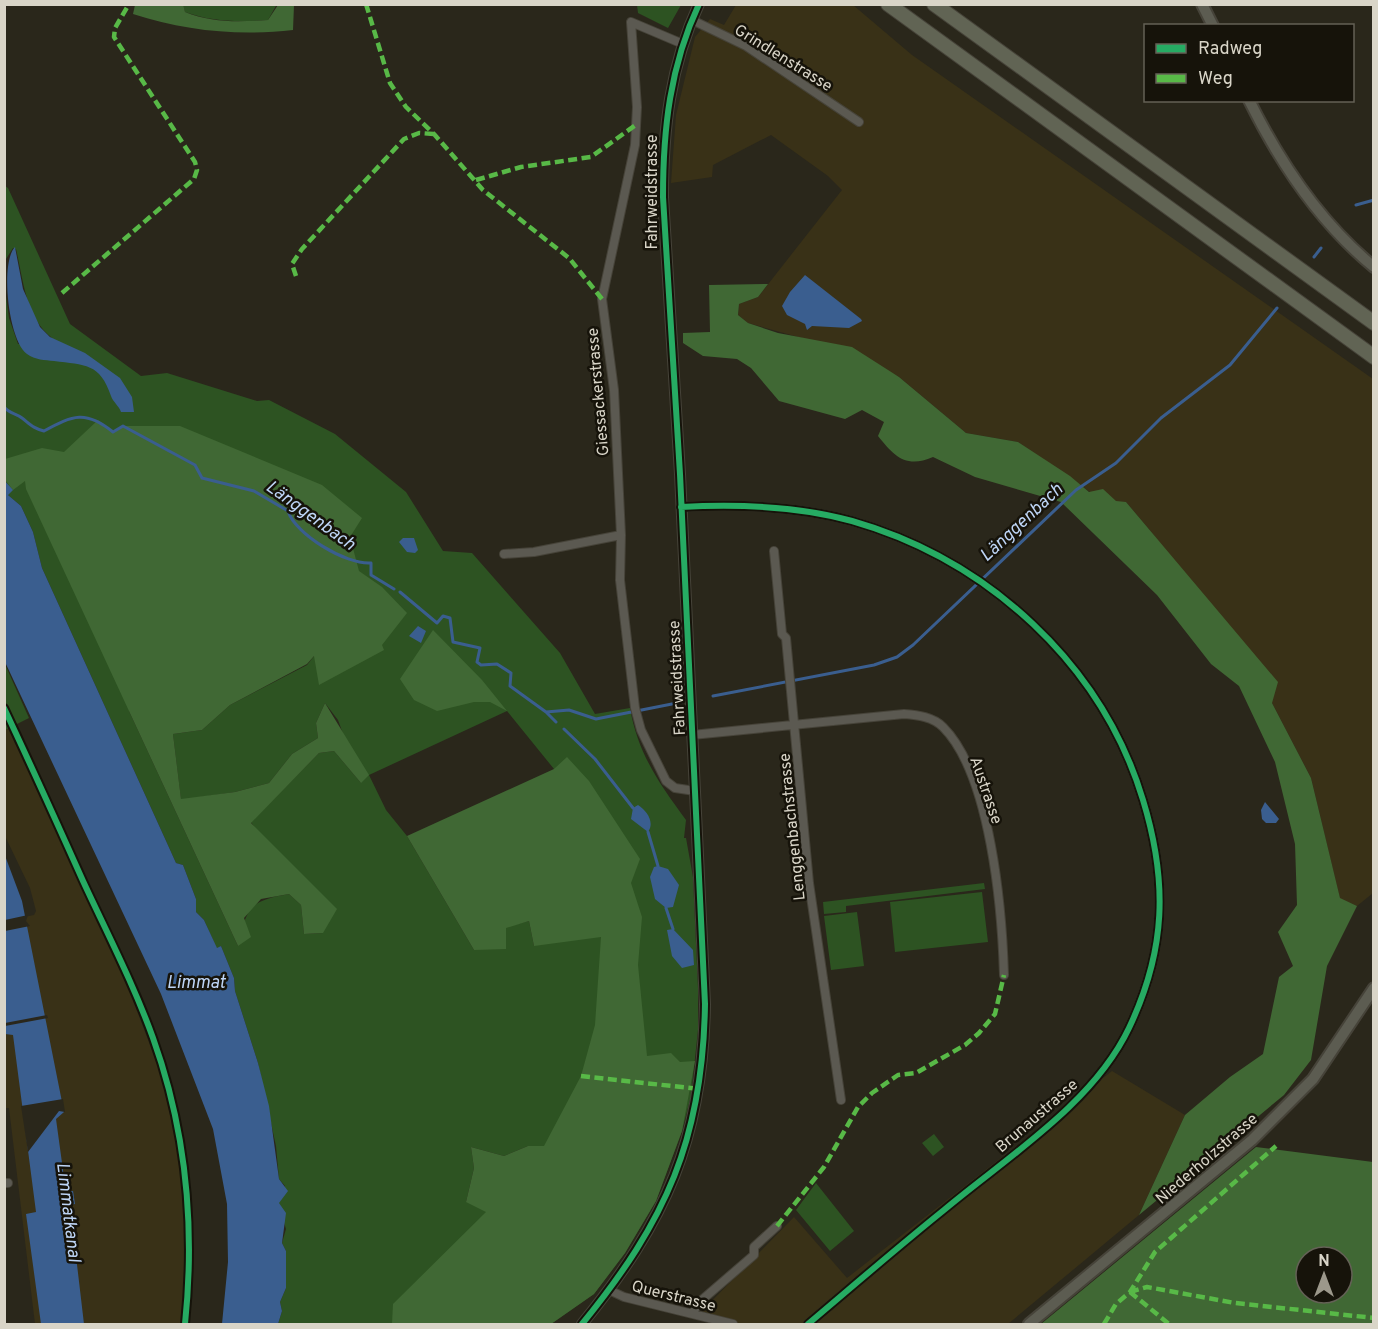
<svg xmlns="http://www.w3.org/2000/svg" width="1378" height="1329" viewBox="0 0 1378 1329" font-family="Overpass,sans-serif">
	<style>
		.built { fill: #393117 }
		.green { fill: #2d5322; fill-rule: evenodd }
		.forest { fill: #406834; fill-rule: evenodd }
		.water { fill: #3a5e8f }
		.pier { fill: #2a271b }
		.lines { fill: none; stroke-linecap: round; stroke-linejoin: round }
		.stream { stroke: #3a5e8f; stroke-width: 3 }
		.minor-casing { stroke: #464339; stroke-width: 10 }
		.tertiary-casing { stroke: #464339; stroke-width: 12 }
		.secondary-casing { stroke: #464339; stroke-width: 14 }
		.motorway-casing { stroke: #464339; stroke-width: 16 }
		.minor { stroke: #5b5951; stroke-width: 8 }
		.tertiary { stroke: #5b5951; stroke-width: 9 }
		.secondary { stroke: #5c5c51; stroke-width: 10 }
		.motorway { stroke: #616454; stroke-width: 14 }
		.quiet { stroke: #58b947; stroke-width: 4.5; stroke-dasharray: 9 4.5; stroke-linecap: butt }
		.cycleway-casing { stroke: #16130a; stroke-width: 10 }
		.cycleway { stroke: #26ab63; stroke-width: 6 }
		.labels { text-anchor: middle; stroke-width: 5; stroke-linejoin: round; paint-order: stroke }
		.street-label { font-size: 16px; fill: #d9d5c8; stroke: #16130a }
		.water-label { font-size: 18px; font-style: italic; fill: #bed5f6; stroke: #16130a }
	</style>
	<rect width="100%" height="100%" fill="#2a271b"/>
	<path class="built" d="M736 5H853L912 55 1373 379V893L1357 906 1340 899 1311 778 1272 703 1152 533 1126 502H1116L1090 492 1018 442 966 433 899 377 875 364 809 340 748 323 738 315 739 304 758 297 842 190 828 176 771 135 713 165 712 177 671 183 676 115 695 37 710 19 724 25Z
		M8 728 130 992 162 1077 182 1173 187 1237 181 1324H35L9 1108H5L4 921 34 915 36 911 30 888 5 836 4 730Z
		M1112 1071 1185 1115 1139 1215 1008 1324H736L702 1311 794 1217 847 1278Z"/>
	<path class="green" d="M277 4 268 20C239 22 212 22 185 12L183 5Z
		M637 5V4L681 5 668 28 638 13Z
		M5 186 8 188 70 324 141 376 167 373 257 401 269 400 335 434 406 492 443 551 472 553 560 653 595 714 630 708C638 754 659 783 686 820L684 838H686L693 877 698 988V1030L691 1096 682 1131 656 1201 625 1253 594 1294 551 1324H278L282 1311 280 1302 286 1288V1251L282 1243 286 1229 278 1203 285 1186 279 1179 276 1146 258 1063 235 991 234 978 221 946 217 949 204 920 196 912V899L183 865 176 863 167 843 42 568 33 532 21 506 8 495 4 480 5 289 9 318 18 344 58 342C26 323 24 283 16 249L13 248 6 259 5 269ZM314 656 307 665 230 705 202 730 173 734 181 800 235 792 269 783 292 754 318 738 316 723 325 703 338 720 361 783 334 751 319 753 251 822 323 933 304 934 301 905 289 894C249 901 247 907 238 946L129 711ZM507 711 554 769 573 800 534 946 529 921 506 927 474 950 407 836 386 810 369 775ZM528 1146 466 1202 474 1168 471 1147 504 1156Z
		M4 662 29 718 5 730H4Z
		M984 883 985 889 846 906V912L824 914 823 902Z
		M982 892 988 942 895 952 890 902Z
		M857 912 864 966 831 970 824 916Z
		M934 1134 944 1147 933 1156 922 1143Z
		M816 1183 854 1231 830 1251 796 1210Z"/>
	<path class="forest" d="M183 4 185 12C212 23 239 22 268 20L278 5H294L293 30C239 36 184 31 133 14L135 5Z
		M768 284 758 297 739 304 738 315 748 323 778 333 852 347 899 377 966 433 1018 442 1070 476 1089 492 1103 489 1116 501 1126 502 1278 682 1272 703 1311 778 1340 898 1357 906 1327 966 1311 1060 1284 1095 1139 1215 1185 1115 1230 1077 1263 1054 1279 977 1293 966 1278 932 1297 905 1295 844 1275 762 1239 686 1211 664 1157 595 1061 502 975 477 933 457C906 469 894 456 878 436L884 422 862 410 845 419 779 401 751 368 737 359 703 356 683 343V333L710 332 709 285Z
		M98 420 113 432 123 426H180L322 485 362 518 350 537 359 571 382 587 407 613 382 645 384 650 319 685 314 656 307 664 230 705 202 730 173 734 181 799 235 792 269 783 292 754 318 738 316 723 325 703 369 775 361 783 334 751 319 753 251 823 337 909 323 933 304 934 301 905 289 894 261 899 244 918 251 937 238 946 26 489 25 481 13 490 5 480V459L42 448 64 452Z
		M433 630 482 680 507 711 490 702H474L437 711 414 700 400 679Z
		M567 757 589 781 640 859 631 883 642 917 638 965 647 1056 671 1053 680 1062 695 1061 682 1131 656 1201 625 1253 594 1294 551 1324H392L393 1304 486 1212 466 1202 474 1168 471 1147 504 1156 528 1146H544L581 1076 595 1025 601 937 534 946 529 921 506 928V949L474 950 407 836 554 769Z
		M1256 1147 1373 1162V1324H1041ZM1306 1257H1342V1293H1306Z"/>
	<path class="water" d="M15 247 23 289 40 327 50 337 85 353 120 378 132 397 134 412H121C119 406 113 402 111 396 100 363 85 365 54 361 45 360 35 360 27 354 8 340 0 262 15 247Z
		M805 275 861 319 862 321 849 328 812 326 807 330 805 324 787 315 782 306 790 292Z
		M4 480 13 490 8 495 21 506 33 532 42 568 167 843 176 863 183 865 196 899V912L204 920 217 948 221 946 234 978 235 991 258 1063 269 1106 279 1179 288 1191 279 1203 286 1213 282 1243 286 1251V1288L280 1302 282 1311 278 1324H222L228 1262 227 1204 213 1129 161 994 5 662Z
		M403 538H414L418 550 415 553 407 552 399 542Z
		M418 626 426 631 421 643 409 636Z
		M1265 802 1279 819 1276 823H1266L1262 819 1261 810Z
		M638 805C647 811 655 822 648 832L631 819 633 808Z
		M4 853 22 901 64 1112 56 1119 66 1192 73 1191 75 1204 70 1205 84 1324H41L26 1214 36 1212 13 1035 5 1034Z
		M658 866 668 869 679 885 673 907 666 908 655 899 650 877 654 867Z
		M673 929 693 950 694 965 682 968 672 956 667 930Z"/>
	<path class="pier" d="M28 915 26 921 30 926 5 931V920Z
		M47 1015 48 1018 5 1026V1023Z
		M63 1099 65 1112 59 1111 28 1152 21 1106Z"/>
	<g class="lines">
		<path class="stream" d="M1356 205 1374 200
			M1314 257 1321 248
			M4 407C10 414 16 413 22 418 31 425 33 428 44 431 73 415 86 410 113 432L123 426 195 465 202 478 254 491 288 511C295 534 346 565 371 563V575L394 589
			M400 592 437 623 443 616 450 618 453 642 480 648 477 662 481 665 497 664 511 673 510 686 546 712 569 710 596 719 682 702
			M713 696 874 665 897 657 913 645 1076 490 1116 463 1161 418 1230 365 1277 308
			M547 713 556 722
			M564 729 595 759 633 808
			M648 832 658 866
			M666 908 673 929"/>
		<g class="minor-casing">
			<path id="minor" d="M692 20 746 46 859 122
				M683 44 631 22 637 107 635 145 602 299 614 390 621 535 620 580 635 708 641 730 666 781 675 788 695 791
				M681 507C737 504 798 506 852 521 988 560 1102 664 1143 800 1168 882 1166 950 1129 1028 1093 1104 1007 1157 944 1210 898 1247 853 1286 808 1324
				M774 551 782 634 786 638 809 883 841 1100
				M504 554 534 552 621 535
				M692 735 904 714C918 715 933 717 943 727 991 775 1002 910 1004 975
				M4 1183H8
				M609 1290 624 1297 733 1324
				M694 1313 696 1305 754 1255V1247L777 1226"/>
		</g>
		<g class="tertiary-casing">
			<path id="tertiary" d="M582 1324C666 1221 703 1139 705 1004L680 474 663 197C663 129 670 66 699 4"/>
		</g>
		<g class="secondary-casing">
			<path id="secondary" d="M1202 4 1213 26
				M1249 100C1280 163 1319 222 1374 267
				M1029 1324 1252 1140 1313 1079 1374 988"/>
		</g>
		<g class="motorway-casing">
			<path id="motorway" d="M888 4 1374 357
				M934 4 1374 323"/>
		</g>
		<use href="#minor" class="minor"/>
		<use href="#tertiary" class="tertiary"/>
		<use href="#secondary" class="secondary"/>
		<use href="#motorway" class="motorway"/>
		<path class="quiet" d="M366 4 390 83 406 107 434 134 483 190 569 258 602 299
			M476 180 521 167 591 157 637 124
			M296 276 292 264 302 249 404 139 419 133 434 134
			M62 293 194 179 197 170 195 162 114 37 115 28 129 4
			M581 1076 699 1089
			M777 1226 824 1167 858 1107 872 1093 898 1075 916 1073 965 1045 979 1033 995 1014 1004 975
			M1130 1292 1147 1287 1235 1303 1374 1318
			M1130 1292 1169 1324
			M1104 1324 1116 1304 1130 1292 1155 1252 1276 1146"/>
		<g class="cycleway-casing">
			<path id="cycleway" d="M681 507C737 504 798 506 852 521 988 560 1102 664 1143 800 1168 882 1166 950 1129 1028 1093 1104 1007 1157 944 1210 898 1247 853 1286 808 1324
				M4 708C31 765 57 823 83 881 107 933 134 985 153 1038 186 1130 195 1228 185 1324
				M582 1324C666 1221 703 1139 705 1004L680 474 663 197C663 129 670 66 699 4"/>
		</g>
		<use href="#cycleway" class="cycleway"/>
	</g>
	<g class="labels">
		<g class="street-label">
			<text transform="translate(784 57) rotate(32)" y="6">Grindlenstrasse</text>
			<text transform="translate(651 192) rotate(-90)" y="6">Fahrweidstrasse</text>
			<text transform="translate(597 392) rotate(-95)" y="6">Giessackerstrasse</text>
			<text transform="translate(676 678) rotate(-93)" y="6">Fahrweidstrasse</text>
			<text transform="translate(987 790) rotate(71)" y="6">Austrasse</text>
			<text transform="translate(791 827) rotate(-96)" y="6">Lenggenbachstrasse</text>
			<text transform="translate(1036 1115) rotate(-41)" y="6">Brunaustrasse</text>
			<text transform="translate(1206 1158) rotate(-41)" y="6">Niederholzstrasse</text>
			<text transform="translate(674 1295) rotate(14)" y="6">Querstrasse</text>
		</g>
		<g class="water-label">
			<text transform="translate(311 515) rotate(36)" y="6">Länggenbach</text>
			<text transform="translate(1021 522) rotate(-43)" y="6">Länggenbach</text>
			<text x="196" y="988">Limmat</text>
			<text transform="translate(69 1212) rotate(83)" y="6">Limmatkanal</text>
		</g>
	</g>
	<rect width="1378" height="1329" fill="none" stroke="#d9d5c8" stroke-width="12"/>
	<rect x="1144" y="24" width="210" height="78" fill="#16130a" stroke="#646156" stroke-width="1.5"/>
	<rect x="1156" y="44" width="30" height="9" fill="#26ab63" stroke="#646156" stroke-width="1.5"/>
	<text x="1198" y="54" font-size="18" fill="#d9d5c8">Radweg</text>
	<rect x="1156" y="74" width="30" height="9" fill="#58b947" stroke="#646156" stroke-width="1.5"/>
	<text x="1198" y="84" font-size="18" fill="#d9d5c8">Weg</text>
	<g transform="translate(1324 1275)"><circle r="28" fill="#16130a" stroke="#646156" stroke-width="1.5"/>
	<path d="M0-4.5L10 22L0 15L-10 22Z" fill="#9c988b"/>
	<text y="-9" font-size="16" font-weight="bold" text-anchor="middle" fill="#d9d5c8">N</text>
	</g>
</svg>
